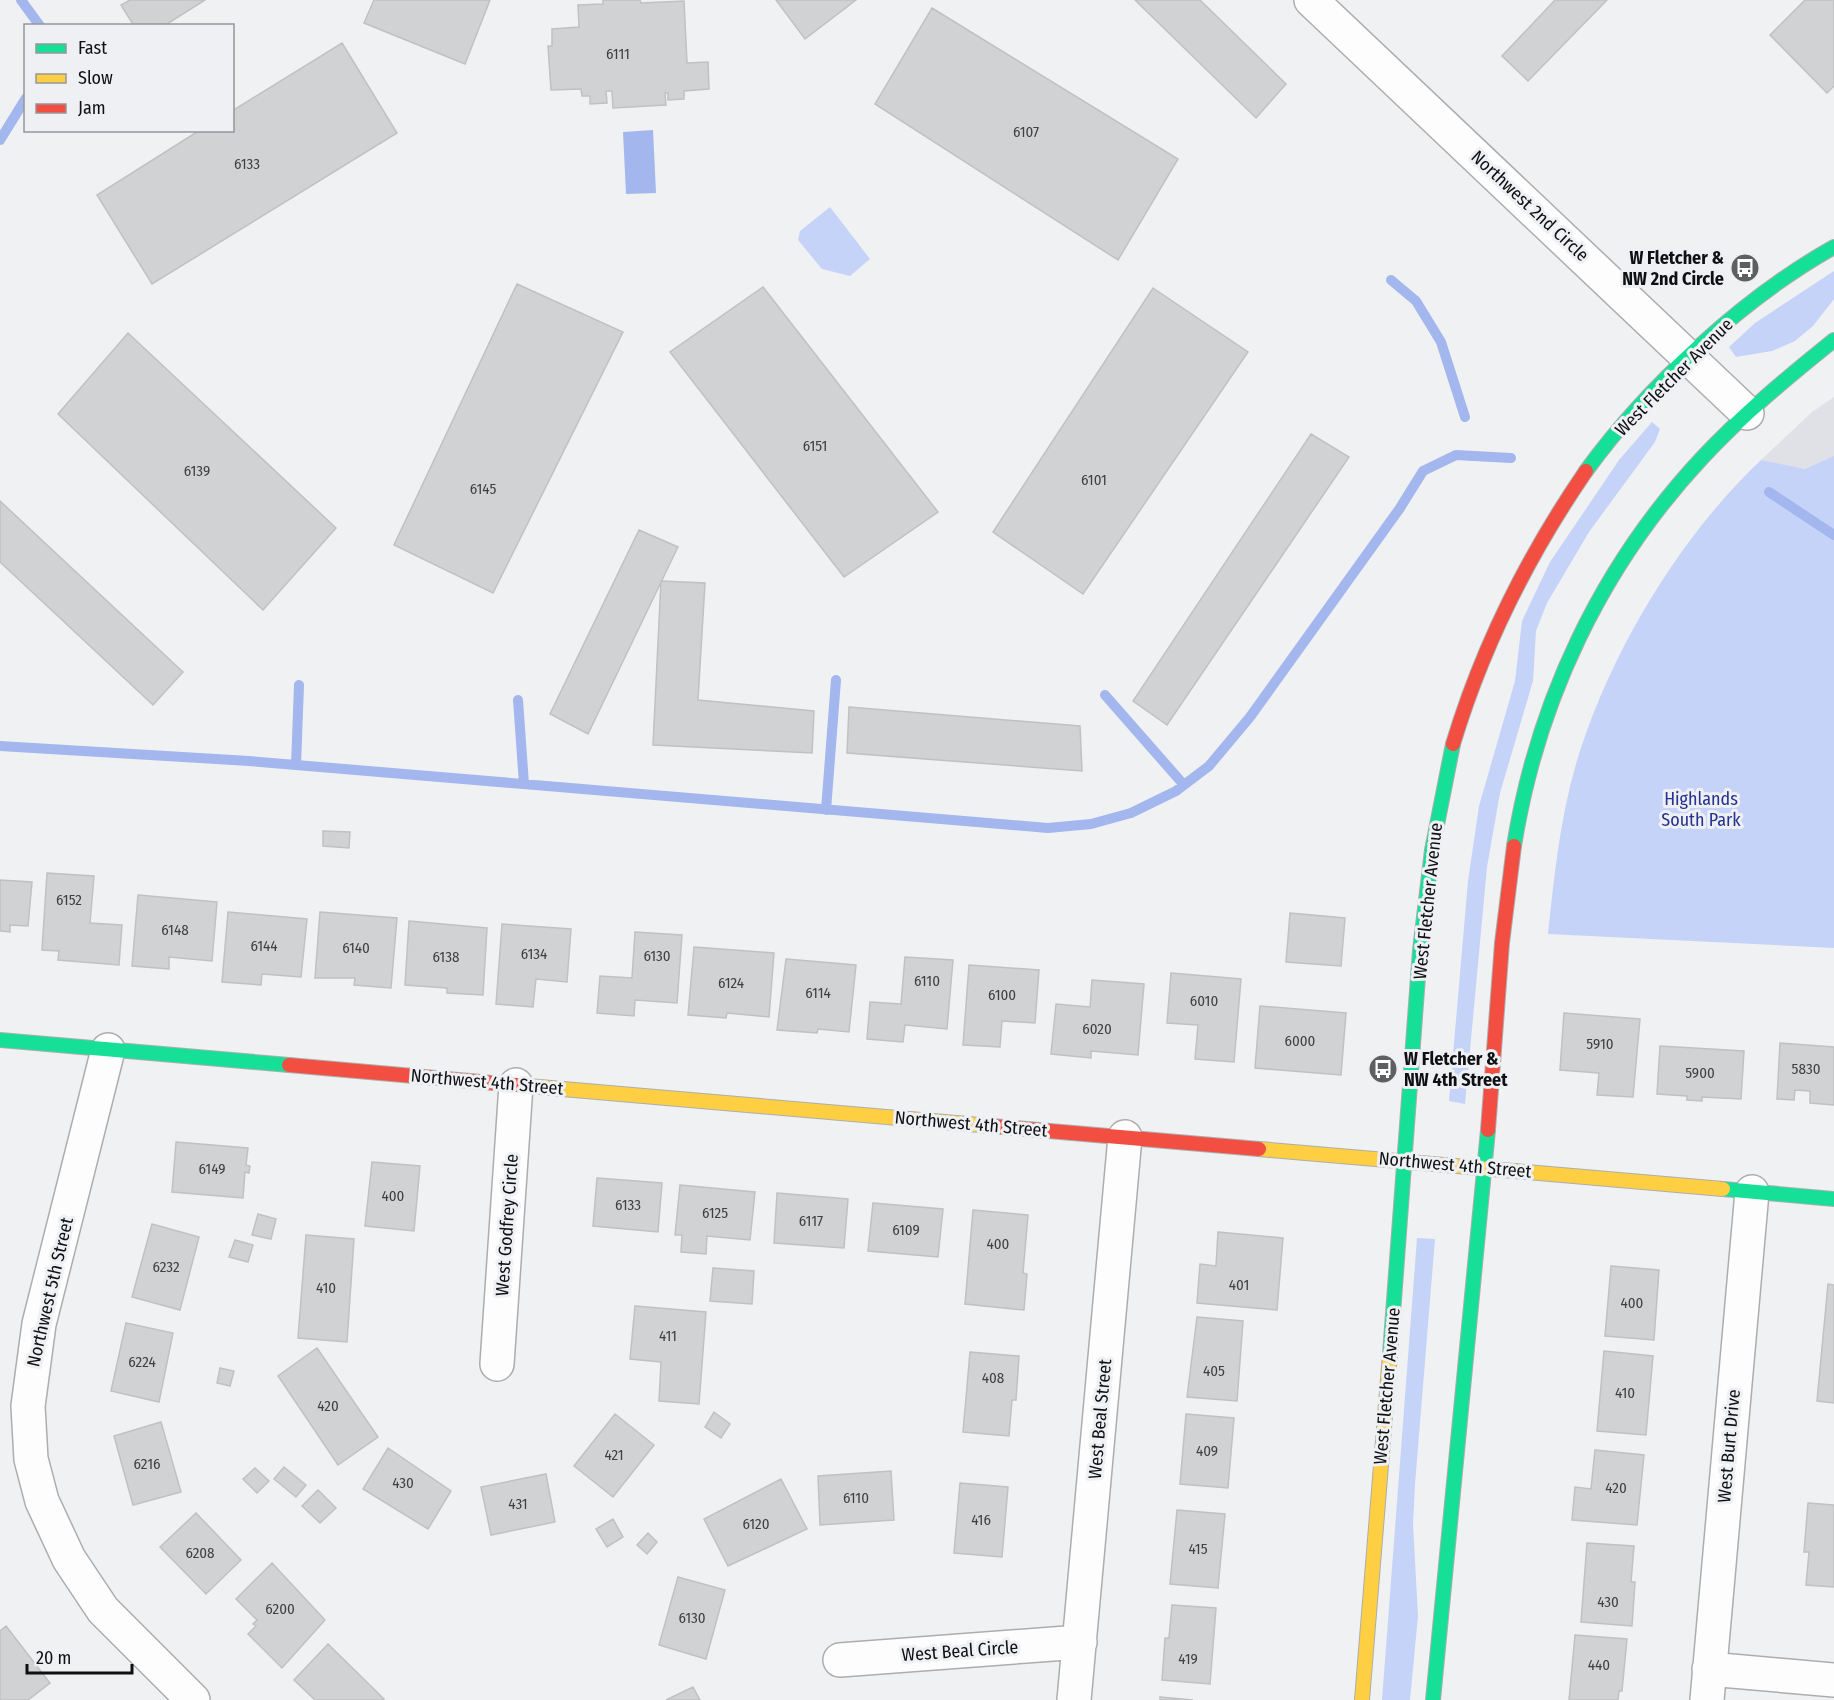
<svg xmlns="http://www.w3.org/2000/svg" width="1834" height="1700" viewBox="0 0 1834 1700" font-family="'Fira Sans Condensed',sans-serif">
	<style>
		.built { fill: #dfe1e7 }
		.green { fill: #c6d3f8 }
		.water { fill: #a3b6ee }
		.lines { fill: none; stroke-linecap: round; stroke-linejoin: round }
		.stream { stroke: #a3b6ee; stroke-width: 10 }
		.building { fill: #d1d2d3; stroke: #c0c1c2; stroke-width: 1.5 }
		.street-casing { stroke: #acadae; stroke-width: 36 }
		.fast-casing { stroke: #acadae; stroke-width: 16 }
		.slow-casing { stroke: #acadae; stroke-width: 16 }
		.jam-casing { stroke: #acadae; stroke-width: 16 }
		.street { stroke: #fdfdfd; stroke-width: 33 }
		.fast { stroke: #16e098; stroke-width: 14 }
		.slow { stroke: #ffcf43; stroke-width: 14 }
		.jam { stroke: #f24e42; stroke-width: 14 }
		.labels { text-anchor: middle; stroke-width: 6; stroke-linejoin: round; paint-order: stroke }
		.number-label { font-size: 15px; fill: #404042 }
		.street-label { font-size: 18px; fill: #0f1011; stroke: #eff0f3 }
		.poi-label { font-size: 18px; font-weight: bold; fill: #0f1011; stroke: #eff0f3; text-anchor: end }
		.park-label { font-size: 18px; fill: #23338f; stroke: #eff0f3 }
	</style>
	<rect width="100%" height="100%" fill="#f0f1f2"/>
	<path class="built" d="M1834 397V472L1775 465 1761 460 1812 412Z"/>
	<path class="green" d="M830 207 870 259 850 276 822 269 798 240 800 231Z
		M1834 271V299L1813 326 1795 341 1772 351 1736 357 1729 347 1755 323Z
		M1652 422 1660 429 1655 442 1589 532 1547 603 1536 631 1533 681 1500 793 1487 867 1465 1104 1449 1101 1468 881 1479 806 1515 681 1522 621 1550 562 1619 460Z
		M1834 456V948L1548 934C1554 877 1560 819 1576 764 1608 656 1679 537 1761 460L1805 469Z
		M1417 1238 1435 1239 1415 1484 1413 1524 1418 1616 1410 1700H1382Z"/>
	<path class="water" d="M653 130 656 193 626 194 623 132Z"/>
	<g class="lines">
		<path class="stream" d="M21 0 40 26
			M0 140 26 98
			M1391 280 1416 301 1441 342 1465 417
			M1769 492 1834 535
			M1105 695 1184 785
			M518 700 524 784
			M0 746 249 761 1048 828 1091 824 1131 813 1176 791 1209 766 1250 717 1400 508 1423 471 1456 455 1511 458
			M296 765 299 685
			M826 810 836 680"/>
	</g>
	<path class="building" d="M130 0H205L164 26H134L121 5Z
		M374 0H490L465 64 364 23Z
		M603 0H640L641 3 684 1 687 63 708 62 709 89 684 91V99L668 100V93H665L666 105 613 108 612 91H606L607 103 590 104V96H582L581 89 551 90 548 46H552V29L579 27 578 5 603 4Z
		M776 0H856L805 39Z
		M1135 0H1200L1286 84 1256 118Z
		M1555 0H1607L1528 81 1502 56Z
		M1805 0H1834V86L1827 93 1770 35Z
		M1805 0H1834V86L1827 93 1770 35Z
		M932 8 1178 159 1118 260 875 104Z
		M342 43 397 133 152 284 97 195 200 130H232V111Z
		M517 284 623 332 493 593 394 545Z
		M763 287 938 512 844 577 670 352Z
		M1153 288 1248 352 1083 594 993 532Z
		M128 333 336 528 263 610 58 414Z
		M1311 434 1349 457 1167 725 1133 701Z
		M0 501 183 672 153 705 0 562Z
		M639 530 678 547 588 734 550 714Z
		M661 581 705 583 698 700 814 711 812 753 653 745Z
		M849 707 1080 726 1082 771 847 753Z
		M323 831 350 832 349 848 323 846Z
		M47 873 94 876 90 923 122 925 119 965 58 960 59 951 42 950Z
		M0 880 32 882 28 926 10 925V932L0 931Z
		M138 895 217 902 212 961 169 957V969L132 966Z
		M228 912 307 919 301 977 262 974 261 985 222 982Z
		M320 912 397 918 391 988 354 985 355 978H315Z
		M1290 913 1345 918 1341 966 1286 962Z
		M409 921 487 928 483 995 447 993V988L405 985Z
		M502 924 571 929 567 982 536 979 533 1007 496 1004Z
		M635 932 682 935 677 1003 635 1000 634 1016 597 1013 600 976 632 978Z
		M694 947 774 953 769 1017 727 1013 726 1018 688 1015Z
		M905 957 953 960 947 1029 905 1025 903 1042 867 1039 870 1002 901 1004Z
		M786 959 856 965 849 1032 818 1029 817 1033 777 1030Z
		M969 965 1039 970 1035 1023 1002 1021 1000 1047 963 1045Z
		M1171 973 1241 979 1234 1062 1195 1059 1198 1025 1167 1023Z
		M1092 980 1144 984 1138 1055 1091 1051V1058L1051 1054 1056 1004 1090 1007Z
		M1260 1006 1346 1013 1341 1075 1255 1068Z
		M1564 1013 1640 1019 1633 1097 1597 1095 1599 1073 1560 1070Z
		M1780 1043 1834 1047V1105L1810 1103V1091L1795 1090 1794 1100 1777 1099Z
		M1660 1046 1744 1051 1741 1099 1702 1097V1101L1687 1100V1096L1657 1094Z
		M176 1142 248 1148 246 1165 250 1166 249 1173 245 1172 243 1198 172 1192Z
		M372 1162 420 1166 414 1231 365 1226Z
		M597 1178 662 1183 658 1232 593 1226Z
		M680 1185 755 1192 750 1240 707 1236 706 1254 681 1252 682 1235H675Z
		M777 1193 848 1199 844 1248 774 1243Z
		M873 1203 943 1209 938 1257 868 1251Z
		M973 1210 1028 1215 1023 1273 1027 1274 1024 1310 965 1304Z
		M258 1214 276 1219 271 1239 252 1235Z
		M152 1224 199 1237 180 1310 132 1297Z
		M1218 1232 1283 1238 1277 1310 1197 1303 1200 1264 1216 1266Z
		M306 1235 354 1239 347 1342 298 1338Z
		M235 1240 253 1245 248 1262 229 1257Z
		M1611 1266 1659 1270 1654 1340 1605 1336Z
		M713 1268 754 1271 752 1304 710 1301Z
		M1828 1284 1834 1285V1403L1817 1401Z
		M635 1306 706 1312 699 1404 659 1401 661 1362 630 1359Z
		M1197 1317 1243 1321 1237 1401 1187 1397Z
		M126 1323 173 1333 159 1402 111 1391Z
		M317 1348 378 1437 338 1465 278 1376Z
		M1604 1351 1653 1356 1646 1435 1597 1431Z
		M970 1352 1019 1356 1016 1400H1012L1009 1436 963 1432Z
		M220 1368 234 1371 230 1386 217 1383Z
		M714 1412 730 1424 721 1438 705 1427Z
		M615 1414 654 1445 613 1497 574 1466Z
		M1186 1414 1234 1418 1228 1488 1180 1484Z
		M161 1422 181 1492 133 1505 114 1436Z
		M388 1448 451 1491 428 1529 363 1489Z
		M1595 1450 1644 1455 1637 1525 1572 1520 1575 1487 1591 1489Z
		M284 1467 306 1485 296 1497 274 1479Z
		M255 1468 269 1481 257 1493 243 1479Z
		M891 1471 894 1520 820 1525 818 1476Z
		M546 1474 555 1522 491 1535 481 1487Z
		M781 1479 807 1529 728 1566 704 1519Z
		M960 1483 1008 1487 1002 1557 954 1553Z
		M318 1490 336 1508 320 1523 302 1506Z
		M1808 1503 1834 1505V1587L1806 1585 1809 1552H1804Z
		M1177 1510 1225 1514 1218 1588 1170 1584Z
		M196 1513 241 1560 206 1594 160 1547Z
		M613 1519 623 1537 607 1547 596 1529Z
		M648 1533 657 1542 647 1554 637 1545Z
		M1587 1543 1634 1546 1631 1582H1635L1632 1626 1581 1622Z
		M272 1563 325 1620 282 1668 248 1634 256 1626 253 1624 257 1620 236 1599Z
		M678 1577 725 1590 706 1659 659 1645Z
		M1172 1605 1216 1608 1210 1684 1162 1680 1165 1638H1169Z
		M6 1626 50 1683 28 1700H0V1631Z
		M1575 1635 1627 1639 1622 1691H1619L1618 1700H1569Z
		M328 1644 384 1699 383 1700H315L294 1680Z
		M693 1687 700 1700H666Z
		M1160 1697 1193 1700H1160Z"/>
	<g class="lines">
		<g class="street-casing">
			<path id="street" d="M1311 0 1747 413
				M108 1050 39 1324 28 1406 31 1459 42 1501 69 1559 103 1610 193 1700
				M497 1364 516 1085
				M840 1660 1080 1642
				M1709 1669 1834 1680
				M1074 1700 1125 1137
				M1707 1700 1752 1192"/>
		</g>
		<g class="fast-casing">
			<path id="fast" d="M1586 471C1647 387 1743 298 1834 247
				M1514 846C1537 702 1601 566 1702 458 1742 415 1788 377 1834 340
				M0 1040 289 1065
				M1723 1189 1834 1199
				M1390 1354 1420 950 1432 850 1453 744
				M1433 1700 1488 1130"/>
		</g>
		<g class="slow-casing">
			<path id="slow" d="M528 1086 991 1126
				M1259 1149 1723 1189
				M1362 1700 1390 1354"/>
		</g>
		<g class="jam-casing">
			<path id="jam" d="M1453 744C1483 645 1527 557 1586 471
				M289 1065 528 1086
				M991 1126 1259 1149
				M1488 1130 1502 943 1514 846"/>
		</g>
		<use href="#street" class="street"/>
		<use href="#fast" class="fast"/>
		<use href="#slow" class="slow"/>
		<use href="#jam" class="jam"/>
	</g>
	<defs>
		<g id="bus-disc" transform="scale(1.5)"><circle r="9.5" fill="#5e5f60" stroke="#eff0f3"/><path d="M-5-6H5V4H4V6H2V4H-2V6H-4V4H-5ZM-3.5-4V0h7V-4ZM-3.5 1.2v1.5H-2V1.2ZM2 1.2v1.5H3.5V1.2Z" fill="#fff"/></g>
	</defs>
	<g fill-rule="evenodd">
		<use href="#bus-disc" x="1745" y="268"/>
		<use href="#bus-disc" x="1383" y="1069"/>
	</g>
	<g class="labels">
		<g class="number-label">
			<text x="618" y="59">6111</text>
			<text x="1026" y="137">6107</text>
			<text x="247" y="169">6133</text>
			<text x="815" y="451">6151</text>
			<text x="197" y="476">6139</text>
			<text x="1094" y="485">6101</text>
			<text x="483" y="494">6145</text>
			<text x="69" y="905">6152</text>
			<text x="175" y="935">6148</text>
			<text x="264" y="951">6144</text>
			<text x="356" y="953">6140</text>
			<text x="534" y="959">6134</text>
			<text x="657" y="961">6130</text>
			<text x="446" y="962">6138</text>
			<text x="927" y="986">6110</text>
			<text x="731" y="988">6124</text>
			<text x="818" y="998">6114</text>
			<text x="1002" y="1000">6100</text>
			<text x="1204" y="1006">6010</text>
			<text x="1097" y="1034">6020</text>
			<text x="1300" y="1046">6000</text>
			<text x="1600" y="1049">5910</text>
			<text x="1806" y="1074">5830</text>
			<text x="1700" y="1078">5900</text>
			<text x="212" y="1174">6149</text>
			<text x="393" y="1201">400</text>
			<text x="628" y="1210">6133</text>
			<text x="715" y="1218">6125</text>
			<text x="811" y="1226">6117</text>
			<text x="906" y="1235">6109</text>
			<text x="998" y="1249">400</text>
			<text x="166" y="1272">6232</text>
			<text x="1239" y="1290">401</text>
			<text x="326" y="1293">410</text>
			<text x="1632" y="1308">400</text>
			<text x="668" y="1341">411</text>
			<text x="142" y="1367">6224</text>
			<text x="1214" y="1376">405</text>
			<text x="993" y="1383">408</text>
			<text x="1625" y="1398">410</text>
			<text x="328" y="1411">420</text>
			<text x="1207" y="1456">409</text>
			<text x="614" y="1460">421</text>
			<text x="147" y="1469">6216</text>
			<text x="403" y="1488">430</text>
			<text x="1616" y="1493">420</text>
			<text x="856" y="1503">6110</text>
			<text x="518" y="1509">431</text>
			<text x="981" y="1525">416</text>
			<text x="756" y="1529">6120</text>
			<text x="1198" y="1554">415</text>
			<text x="200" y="1558">6208</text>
			<text x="1608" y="1607">430</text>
			<text x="280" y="1614">6200</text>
			<text x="692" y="1623">6130</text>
			<text x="1188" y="1664">419</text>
			<text x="1599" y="1670">440</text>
		</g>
		<g class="street-label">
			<text transform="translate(1530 206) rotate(43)" y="6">Northwest 2nd Circle</text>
			<text transform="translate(1674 377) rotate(-45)" y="6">West Fletcher Avenue</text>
			<text transform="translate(1428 901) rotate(-84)" y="6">West Fletcher Avenue</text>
			<text transform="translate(487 1082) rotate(5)" y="6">Northwest 4th Street</text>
			<text transform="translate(971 1124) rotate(5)" y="6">Northwest 4th Street</text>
			<text transform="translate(1455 1165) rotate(5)" y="6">Northwest 4th Street</text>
			<text transform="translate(507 1225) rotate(-86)" y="6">West Godfrey Circle</text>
			<text transform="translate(50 1292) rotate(-77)" y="6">Northwest 5th Street</text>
			<text transform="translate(1387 1386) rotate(-85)" y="6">West Fletcher Avenue</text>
			<text transform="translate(1100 1419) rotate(-85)" y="6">West Beal Street</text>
			<text transform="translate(1729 1446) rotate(-85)" y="6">West Burt Drive</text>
			<text transform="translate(960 1651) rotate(-4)" y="6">West Beal Circle</text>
		</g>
		<g class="poi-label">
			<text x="1724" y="264">W Fletcher &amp;<tspan x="1724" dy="21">NW 2nd Circle</tspan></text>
			<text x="1404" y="1065" text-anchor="start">W Fletcher &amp;<tspan x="1404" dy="21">NW 4th Street</tspan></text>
		</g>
		<g class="park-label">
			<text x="1701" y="805">Highlands<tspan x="1701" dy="21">South Park</tspan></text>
		</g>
	</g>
	<rect x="24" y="24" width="210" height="108" fill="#eff0f3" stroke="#959699" stroke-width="1.5"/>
	<rect x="36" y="44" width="30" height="9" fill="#16e098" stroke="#959699" stroke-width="1.5"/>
	<text x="78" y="54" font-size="18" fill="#0f1011">Fast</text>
	<rect x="36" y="74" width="30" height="9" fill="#ffcf43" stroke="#959699" stroke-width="1.5"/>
	<text x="78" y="84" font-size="18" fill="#0f1011">Slow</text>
	<rect x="36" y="104" width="30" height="9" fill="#f24e42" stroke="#959699" stroke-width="1.5"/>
	<text x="78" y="114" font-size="18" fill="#0f1011">Jam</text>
	<path d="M27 1664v9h105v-9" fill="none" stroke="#0f1011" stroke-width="3"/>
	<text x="36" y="1664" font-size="18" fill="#0f1011" stroke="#eff0f3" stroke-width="4.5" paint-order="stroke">20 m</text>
</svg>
